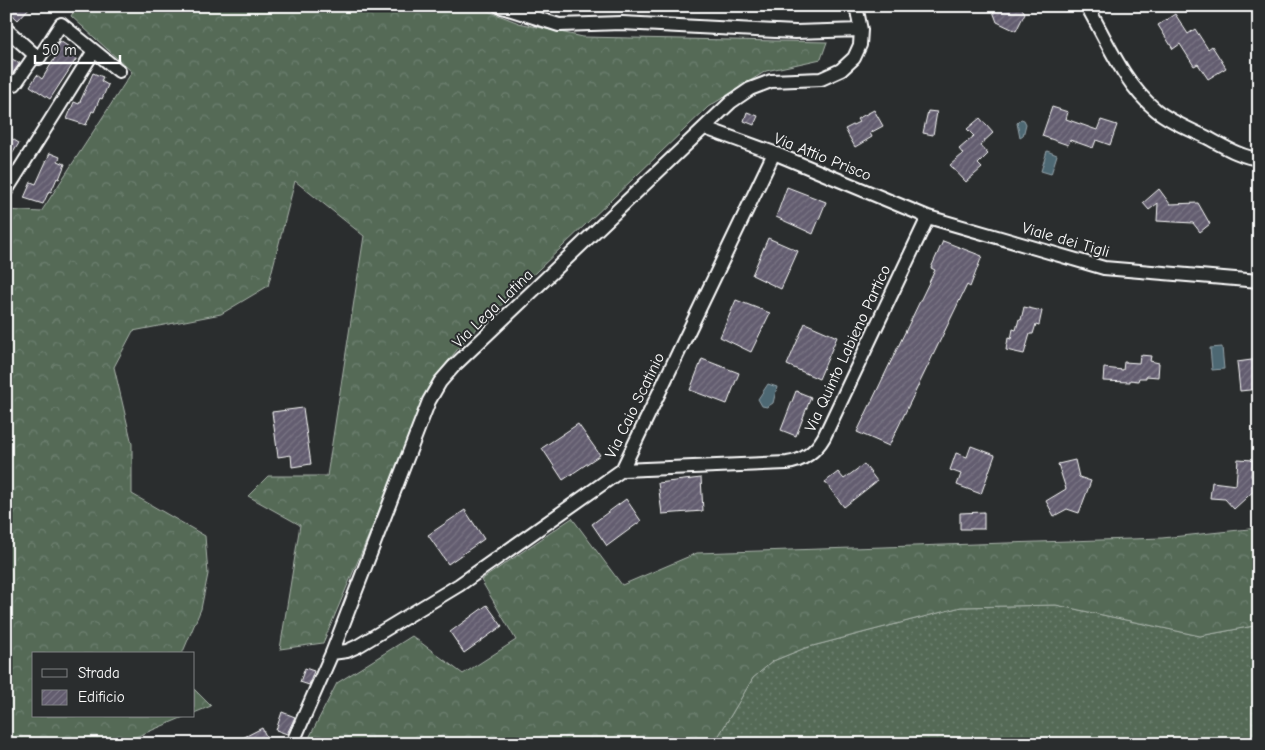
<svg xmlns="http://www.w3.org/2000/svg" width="1265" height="750" viewBox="0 0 1265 750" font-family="'Comic Neue',sans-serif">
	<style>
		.grass { fill: url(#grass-dots); stroke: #aab4ab }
		.forest { fill: url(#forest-crowns); stroke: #aab4ab }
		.water { fill: #4e6873; stroke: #95a4ab }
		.building { fill: url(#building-hatch); stroke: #fff }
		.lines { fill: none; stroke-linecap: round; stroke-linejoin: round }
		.street-casing { stroke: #fff; stroke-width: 16 }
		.street { stroke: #2a2d2e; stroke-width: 12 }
		.labels { text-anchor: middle; stroke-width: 4; stroke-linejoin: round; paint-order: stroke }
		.street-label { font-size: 16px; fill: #fff; stroke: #2a2d2e }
	</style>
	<defs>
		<pattern id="grass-dots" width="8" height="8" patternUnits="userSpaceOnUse" patternTransform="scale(1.25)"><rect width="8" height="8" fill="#546a57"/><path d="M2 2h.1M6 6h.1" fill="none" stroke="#6e8070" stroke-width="1.8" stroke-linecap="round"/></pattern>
		<pattern id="forest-crowns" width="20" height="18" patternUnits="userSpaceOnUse" patternTransform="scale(1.25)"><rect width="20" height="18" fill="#546a57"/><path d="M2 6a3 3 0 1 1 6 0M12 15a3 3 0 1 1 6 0" fill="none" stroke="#6e8070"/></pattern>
		<pattern id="building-hatch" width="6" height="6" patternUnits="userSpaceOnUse" patternTransform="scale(1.25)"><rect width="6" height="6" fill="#635d6f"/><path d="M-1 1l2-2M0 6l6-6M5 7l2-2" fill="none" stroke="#7a7585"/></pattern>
	</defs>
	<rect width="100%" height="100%" fill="#2a2d2e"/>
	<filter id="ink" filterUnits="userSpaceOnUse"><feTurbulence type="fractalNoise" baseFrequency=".02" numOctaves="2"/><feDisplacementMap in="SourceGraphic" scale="10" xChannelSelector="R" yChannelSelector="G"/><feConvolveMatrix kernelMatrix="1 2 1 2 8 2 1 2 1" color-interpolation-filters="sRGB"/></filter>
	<g filter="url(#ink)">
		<path class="grass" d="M1056 605 1200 636 1259 625V744H710L718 737 753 678 773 661 805 648 961 607Z"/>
		<path class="forest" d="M77 6H475L519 23 583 37 827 42 821 59 766 71 708 107 465 340 437 375 323 643 280 649 300 525 248 496 268 476H327L364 236 295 181 268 286 221 314 133 331 114 367 132 444V494L205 536 208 574 201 609 182 654H34V716H186L119 744H6V210L41 212 132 72 71 16Z
			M572 518 622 585 697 553 1162 538 1259 528V625L1200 636 1056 605 961 607 805 648 773 661 753 678 718 737 710 744H306L337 683 412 636 463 674 516 640 481 580Z
			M194 689 211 706 194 713Z"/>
		<path class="water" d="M1021 119 1024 120 1026 124 1023 136 1020 138 1017 123Z
			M1047 151 1057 155 1051 174 1041 171Z
			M1222 347 1224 369 1212 370 1210 348Z
			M768 384 777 387 773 403 767 407 762 406 758 399Z"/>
		<path class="building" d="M6 6H31L18 20 6 9Z
			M991 6H1020L1025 13 1016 31 997 22Z
			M1175 14 1188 34 1195 29 1208 49 1212 46 1226 68 1208 79 1198 64 1194 66 1180 44 1173 49 1158 25Z
			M60 41 75 51 72 55 77 58 50 99 30 86 37 75 42 79 58 53 54 51Z
			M6 56 20 63 12 74 6 70Z
			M93 73 103 77 101 81 108 85 102 99 100 98 94 112 92 111 86 125 67 119 74 102 79 104Z
			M1052 107 1068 112 1066 119 1097 130 1101 120 1117 125 1110 145 1096 140 1093 148 1070 140 1068 145 1042 136Z
			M874 110 883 126 870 133 872 137 855 147 845 129 859 122 857 119Z
			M928 111 937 112 933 135 923 133Z
			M747 112 758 116 754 125 744 121Z
			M980 118 993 133 980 145 988 154 978 164 982 168 966 182 950 165 963 154 959 149 974 136 967 129Z
			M6 135 19 143 6 164Z
			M50 153 60 157 58 161 65 164 59 179 57 178 51 192 49 191 43 204 24 198 31 182 36 184Z
			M787 187 826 202 813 234 776 217Z
			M1159 189 1170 204 1198 203 1210 224 1200 232 1193 223 1157 221 1158 203 1149 210 1143 203Z
			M768 238 798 251 781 289 752 275Z
			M943 241 982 256 970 287 967 285 889 446 857 432 935 270 931 268Z
			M736 300 770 313 751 352 720 337Z
			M1024 307 1042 311 1039 325 1036 324 1033 334H1030L1024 354 1006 350 1008 338 1011 339 1013 329 1016 330 1019 319 1021 320Z
			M805 323 837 337 819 379 787 365Z
			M1140 355 1151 356 1150 361 1159 363 1158 377 1146 376V378H1139L1138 381 1130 380V382L1103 381 1104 368 1123 370 1124 362 1139 363Z
			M702 359 739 373 727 404 690 390Z
			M1259 359V389L1240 391 1237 362Z
			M796 391 811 397 796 436 781 430Z
			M303 408 311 464 292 467 291 455 278 457 272 412Z
			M578 424 600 455 563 480 542 448Z
			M971 446 995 455 981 494 957 485 961 474 950 470 956 453 967 457Z
			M1238 459 1253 460 1251 476 1259 486 1234 509 1225 499 1210 498 1212 482 1236 485Z
			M1075 460 1079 477 1091 481 1079 513 1067 509 1054 516 1046 501 1066 489 1058 464Z
			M864 464 877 481 844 507 825 482 838 472 844 479Z
			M701 478 703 511 662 514 658 483Z
			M626 499 641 521 607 546 592 524Z
			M465 510 484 539 448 564 428 535Z
			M984 512V529H960V513Z
			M487 605 502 626 464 653 450 632Z
			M305 668 314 671 309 685 300 682Z
			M282 712 295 717 287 734 276 730Z
			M262 728 270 744H231Z"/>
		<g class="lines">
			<g class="street-casing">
				<path id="street" d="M499 6 559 25 622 23 795 32 861 30
					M1087 6C1107 41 1124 84 1156 110 1172 123 1192 130 1210 139 1225 147 1241 157 1259 159
					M6 29 35 55
					M35 55 39 58 61 24 119 71
					M15 84 35 55
					M705 128 774 153 928 217 1104 268 1259 281
					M6 191 94 51
					M622 470 787 463C803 461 816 451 824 437L928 217
					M332 653 347 651 358 646 459 585 622 470 774 153
					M292 744 332 653 429 401 440 382 454 366 731 102 750 89 771 81 821 79 841 70 854 58 860 45 861 30 856 6"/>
			</g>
			<use href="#street" class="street"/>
		</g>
	</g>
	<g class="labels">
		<g class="street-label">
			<text transform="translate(823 156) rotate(22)" y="6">Via Attio Prisco</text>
			<text transform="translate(1066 239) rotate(16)" y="6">Viale dei Tigli</text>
			<text transform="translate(492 308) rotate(-44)" y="6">Via Lega Latina</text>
			<text transform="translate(847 348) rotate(-65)" y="6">Via Quinto Labieno Partico</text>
			<text transform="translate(634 405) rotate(-64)" y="6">Via Caio Scatinio</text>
		</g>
	</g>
	<rect width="1265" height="750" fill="none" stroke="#2a2d2e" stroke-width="25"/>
	<rect x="12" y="12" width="1240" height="725" fill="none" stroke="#fff" stroke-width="2" filter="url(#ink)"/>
	<rect x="32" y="652" width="162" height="65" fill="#2a2d2e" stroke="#7f8182"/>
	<rect x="42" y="669" width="25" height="8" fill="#2a2d2e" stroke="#7f8182"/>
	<text x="78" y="678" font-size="15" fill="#ffffff">Strada</text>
	<rect x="42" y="690" width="25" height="15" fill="url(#building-hatch)" stroke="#7f8182"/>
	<text x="78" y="702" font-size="15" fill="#ffffff">Edificio</text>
	<path d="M35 55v8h85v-8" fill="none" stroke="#ffffff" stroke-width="2.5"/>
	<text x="42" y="55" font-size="15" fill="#ffffff" stroke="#2a2d2e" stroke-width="4" paint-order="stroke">50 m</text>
</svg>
